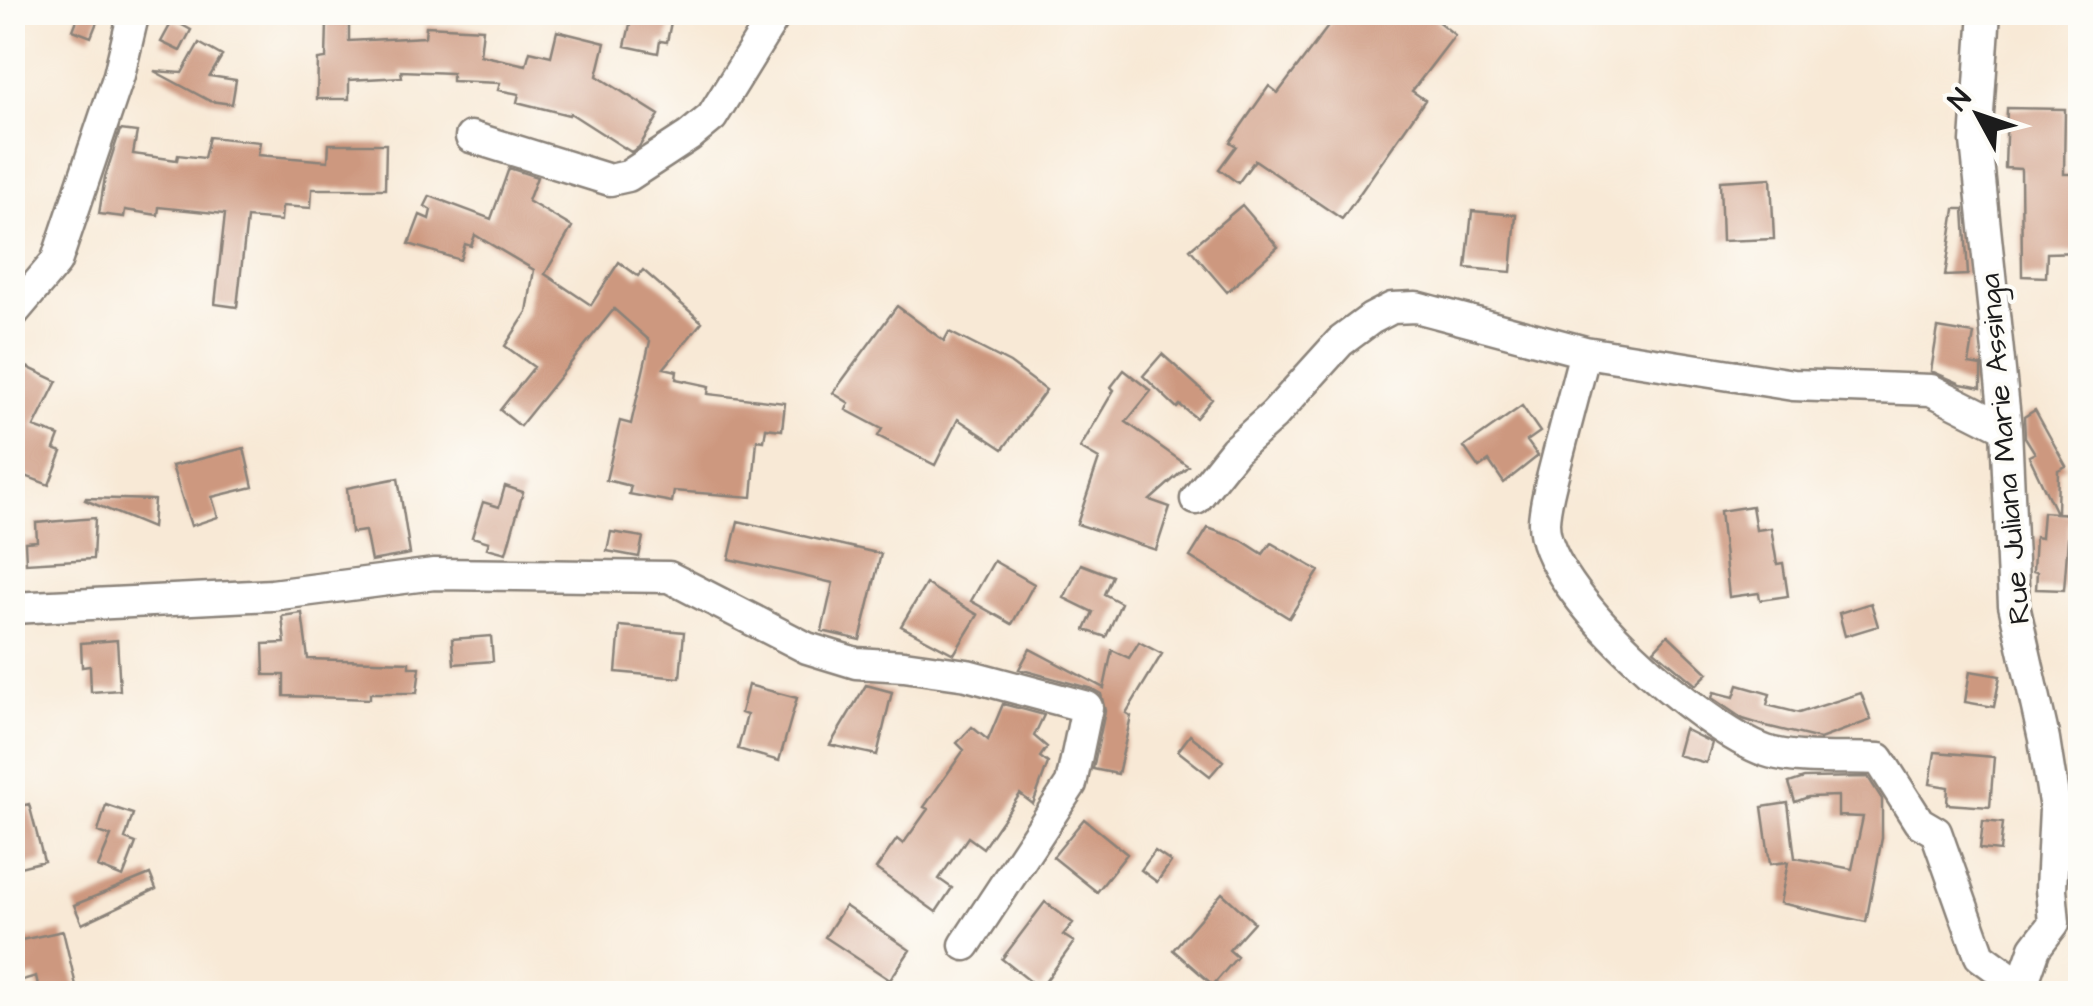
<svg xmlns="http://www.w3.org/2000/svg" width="2093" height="1006" viewBox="0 0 2093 1006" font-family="'Architects Daughter',sans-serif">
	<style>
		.building { fill: #cd987f }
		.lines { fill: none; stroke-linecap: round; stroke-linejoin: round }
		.minor-casing { stroke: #8a8279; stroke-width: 35 }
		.minor { stroke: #fff; stroke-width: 30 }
		.labels { text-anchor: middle; stroke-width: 8; stroke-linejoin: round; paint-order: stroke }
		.street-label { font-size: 30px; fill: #1c1c1c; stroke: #fdfcf7 }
	</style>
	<rect width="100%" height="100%" fill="#fdfcf7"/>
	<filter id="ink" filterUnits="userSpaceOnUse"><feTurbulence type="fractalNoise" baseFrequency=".01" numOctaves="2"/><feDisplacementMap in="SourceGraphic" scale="20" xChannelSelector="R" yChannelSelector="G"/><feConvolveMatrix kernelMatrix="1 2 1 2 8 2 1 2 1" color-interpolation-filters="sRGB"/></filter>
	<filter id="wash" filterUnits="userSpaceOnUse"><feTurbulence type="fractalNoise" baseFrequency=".0048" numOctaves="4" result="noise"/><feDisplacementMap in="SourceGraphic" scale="40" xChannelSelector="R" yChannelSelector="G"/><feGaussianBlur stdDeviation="2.25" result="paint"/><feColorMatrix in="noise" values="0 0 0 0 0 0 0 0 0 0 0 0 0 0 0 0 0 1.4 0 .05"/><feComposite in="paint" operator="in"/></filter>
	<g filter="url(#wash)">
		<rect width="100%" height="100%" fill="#f8e9d6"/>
		<g id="blocks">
			<path class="building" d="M80 12H101L91 37 73 30Z
				M633 12H673L667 42 660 41 658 53 625 46Z
				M1339 12H1426L1455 35 1412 91 1425 100 1342 219 1255 160 1238 183 1219 169 1236 146 1230 142 1269 86 1278 93Z
				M173 20 191 30 180 51 161 42Z
				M349 21V41L425 37 426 26 483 29 480 55 526 65 530 51 551 56 557 31 605 43 597 76 659 115 639 147 631 152 570 113 569 115 517 102 519 94 498 90 500 83 452 81V73L401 71 402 77 349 80V99H317L318 60 326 59 327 22Z
				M199 43 222 56 210 76 236 80 232 104 210 101 154 71 182 73Z
				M2007 108 2065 109 2064 174H2080L2079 252 2047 253 2046 277 2022 276 2021 169 2005 168Z
				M120 130 137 132 133 154 177 160 178 155 204 158 209 137 260 142 258 155 328 161 329 144H386L385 189H312L311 208 282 206 281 221 247 218 237 307 215 304 225 214 159 207 158 215 125 210 124 217 99 214 105 177Z
				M509 168 537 177 528 201 572 227 545 274 591 305 619 262 638 276 643 270 702 322 664 368 677 371 676 379 709 386 708 394 785 403 782 430 766 428 764 441 757 440 752 497 674 491 672 502 629 494 631 486 606 480 620 421 631 424 650 341 614 309 520 426 500 410 534 367 505 346 527 312 534 270 475 235 471 246 465 244 460 260 409 244 420 215 429 219 431 210 425 206 430 196 491 219Z
				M1771 178 1774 239 1722 241 1720 181Z
				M1242 205 1278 247 1227 292 1190 249Z
				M1955 209H1964L1968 275 1945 276Z
				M1472 211 1516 215 1511 272 1466 268Z
				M897 306 944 341 949 332 1010 363 1046 390 1003 449 958 419 935 465 878 436 882 429 846 410 849 403 833 393Z
				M1938 328 1974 334 1969 364 1981 366V388L1961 384 1931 371Z
				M1162 354 1212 399 1196 418 1180 405 1177 408 1143 376Z
				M12 360 57 381 34 427 59 436 54 449 62 452 49 485 12 471Z
				M1124 370 1151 391 1126 422 1188 466 1150 500 1170 507 1156 550 1077 524 1099 459 1080 448 1114 390 1111 387Z
				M1522 406 1540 432 1527 441 1538 456 1504 483 1489 461 1479 468 1464 447Z
				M2035 410 2066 466 2058 470 2057 513 2070 514 2064 590 2036 589 2037 572 2033 571 2035 537 2041 538 2043 512 2056 513 2029 456 2035 453 2025 437 2024 417Z
				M244 448 253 487 212 497 218 517 191 526 172 466Z
				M398 478 410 554 371 561 365 531 351 533 347 488Z
				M505 486 523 492 506 553 487 548 489 542 472 537 483 502 499 507Z
				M86 498 154 500 152 528 85 500Z
				M1752 506 1756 530 1771 528 1777 564 1783 563 1788 596 1760 600 1759 593 1729 597 1720 511Z
				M95 518 93 559 26 563 25 542 37 541 36 523Z
				M738 521 881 554 860 640 822 631 833 583 729 559Z
				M1208 528 1241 540 1263 554 1271 543 1319 571 1289 618 1190 557Z
				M611 532 643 537 639 557 607 551Z
				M994 561 1034 584 1012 624 971 601Z
				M1081 564 1112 576 1104 594 1121 603 1106 637 1085 630 1093 612 1064 598Z
				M926 584 978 615 954 654 901 626Z
				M1871 603 1878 626 1845 636 1839 613Z
				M302 613 308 659 409 662V667H420L417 693H370V699L284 696V675H264L263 644 285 643 282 616Z
				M620 626 684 632 680 678 616 672Z
				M1668 635 1708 673 1696 685 1654 650Z
				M491 636 493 661 454 664 452 639Z
				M117 640 120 690 91 692 90 666 82 667 81 643Z
				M1139 642 1162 654 1126 713 1131 716 1118 774 1093 769 1105 711 1101 694 1092 689 1019 669 1030 649 1104 688 1112 650 1129 658Z
				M1970 671 2000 676 1994 707 1965 702Z
				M748 685 797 698 779 761 738 749 747 715 741 713Z
				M866 685 892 692 877 755 830 745Z
				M1738 685 1770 694 1767 705 1799 713 1861 693 1871 720 1820 739 1766 726 1743 719 1712 698 1714 692 1734 697Z
				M1003 704 1044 715 1034 736 1047 747 1040 757 1048 763 1033 804 1020 794 983 848 968 837 939 879 952 888 936 912 876 869 897 839 903 844 928 809 924 807 964 750 957 743 972 727 988 740Z
				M1684 729 1712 743 1706 763 1677 755Z
				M1190 735 1223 761 1210 776 1178 751Z
				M1935 752 1994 757 1990 807 1947 804 1948 787 1930 784Z
				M1868 777 1882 799V838L1866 922 1780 903 1788 862 1770 864 1762 807 1788 803 1795 858 1852 869 1863 817 1838 816V796L1808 797 1795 802 1789 783 1804 778Z
				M29 804 44 861 12 869V808Z
				M106 805 133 814 125 839 136 843 123 877 98 867 111 836 98 832Z
				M1084 819 1127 854 1097 892 1053 857Z
				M1983 821 2003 823 2000 851 1980 849Z
				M1155 851 1171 862 1157 882 1141 870Z
				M150 874 156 889 82 924 74 905Z
				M1222 893 1254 922 1229 950 1237 957 1213 985 1173 950Z
				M1045 902 1073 923 1063 935 1074 942 1040 989 1002 959Z
				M845 906 910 950 890 980 825 937Z
				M63 931 78 994H40L36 976 12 983V942Z"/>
		</g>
	</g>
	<g filter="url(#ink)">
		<use href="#blocks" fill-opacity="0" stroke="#8a8279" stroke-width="2.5"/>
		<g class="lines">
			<g class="minor-casing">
				<path id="minor" d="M1985 12 1976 142 2006 428 2014 605 2044 739 2055 809 2051 889 2054 923 2035 948 2019 994
					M471 137 610 180 628 176 689 136 712 117 777 12
					M12 314 56 262 119 75 134 12
					M1585 352C1576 386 1567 421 1558 455 1553 476 1545 500 1544 522 1543 591 1704 730 1766 751 1796 761 1846 757 1879 759L1919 822 1936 832 1980 956 2021 986
					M1196 499 1235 450 1274 415 1340 342 1371 319 1392 308 1416 307 1585 352 1793 385 1931 390 2006 428
					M12 608 272 595 434 574 669 577 807 648 856 663 904 666 967 675 1087 707 1071 784 965 945"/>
			</g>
			<use href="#minor" class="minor"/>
		</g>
	</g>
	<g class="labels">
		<g class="street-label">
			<text transform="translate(2004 449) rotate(-95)" y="10">Rue Juliana Marie Assinga</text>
		</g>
	</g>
	<rect width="2093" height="1006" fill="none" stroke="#fdfcf7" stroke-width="50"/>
	<g transform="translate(1978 115) rotate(310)" stroke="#fdfcf7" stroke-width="8" paint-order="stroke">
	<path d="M0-8L18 38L0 25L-18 38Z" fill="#1c1c1c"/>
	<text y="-15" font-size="28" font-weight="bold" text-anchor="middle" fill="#1c1c1c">N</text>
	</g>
</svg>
